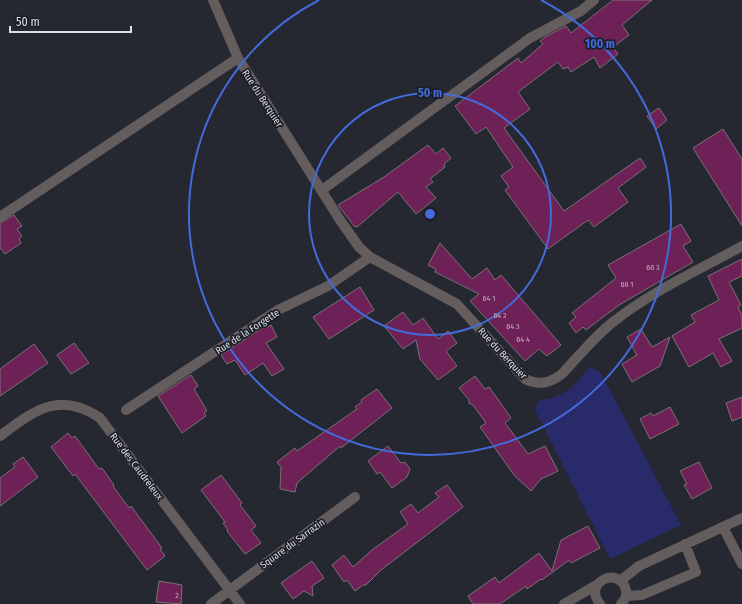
<svg xmlns="http://www.w3.org/2000/svg" width="742" height="604" viewBox="0 0 742 604" font-family="'Fira Sans Condensed',sans-serif">
	<style>
		.green { fill: #292a6a }
		.building { fill: #6e2157; stroke: #7c7077 }
		.lines { fill: none; stroke-linecap: round; stroke-linejoin: round }
		.minor { stroke: #645d5d; stroke-width: 10 }
		.ring { fill: none; stroke: #436bdb; stroke-width: 2 }
		.labels { text-anchor: middle; stroke-width: 3.5; stroke-linejoin: round; paint-order: stroke }
		.number-label { font-size: 8px; fill: #c1afc2 }
		.street-label { font-size: 10px; fill: #dddee5; stroke: #1c1e27 }
		.centre { fill: #436bdb; stroke: #1c1e27; stroke-width: 2 }
		.ring-label { font-size: 12px; text-anchor: middle; font-weight: bold; fill: #436bdb; stroke: #1c1e27; stroke-width: 3.5; stroke-linejoin: round; paint-order: stroke }
	</style>
	<rect width="100%" height="100%" fill="#252731"/>
	<path class="green" d="M590 367 601 373 681 525 610 559 535 410 539 400C565 398 574 386 590 367Z"/>
	<path class="building" d="M613 0H652L622 25 629 35 613 47 618 54 600 68 594 57 571 72 568 67 563 69 558 62 518 92 530 109 504 128 564 211 640 158 646 167 618 188 628 202 594 227 588 220 548 249 505 190 509 187 501 176 513 167 486 127 476 134 455 106 518 58 521 63 543 44 540 41 545 37 566 26 571 33Z
		M659 108 667 120 656 129 647 116Z
		M723 129 742 159V226L693 148Z
		M428 145 436 154 443 148 451 158 444 164 445 167 430 179 433 182 426 187 436 198 416 214 398 192 357 227 354 226 338 205 384 177Z
		M14 215 22 226 17 229 22 236 19 239 21 243 5 254 0 248V223Z
		M681 224 691 241 683 246 693 262 619 305 586 330 583 327 576 333 569 323 576 317 572 313 616 278 608 265Z
		M440 243 472 279 487 268 495 280 501 275 561 345 547 356 539 349 525 361 470 301 479 294 435 272 436 269 428 265Z
		M742 259V276L729 282 741 305 738 307 742 316V328L719 339 732 361 721 367 713 353 689 367 672 336 695 322 691 315 719 300 708 276Z
		M360 287 374 310 329 339 313 317Z
		M403 312 413 325 423 318 438 339 448 331 457 343 446 351 457 366 438 380 420 359 416 340 403 349 384 326Z
		M271 325 277 337 266 343 284 369 272 376 263 363 245 375 235 360 227 364 221 355 265 326 266 328Z
		M641 329 652 347 670 337 660 366 632 382 622 364 637 355 627 337Z
		M74 343 89 363 71 374 57 355Z
		M34 344 48 363 0 396V369Z
		M191 375 198 386 194 389 207 411 204 413 206 416 182 433 158 396Z
		M475 376 485 389 489 387 497 398 511 418 505 423 528 454 545 446 558 471 541 479 531 491 514 475 480 427 486 423 473 405 469 403V400L459 388Z
		M377 389 392 408 341 448 340 446 297 483 295 492 280 489 281 467 277 462 295 448 297 451 357 409 355 407 362 402 361 400Z
		M742 397V417L732 421 726 403Z
		M670 407 679 424 650 439 640 419 651 413 653 416Z
		M68 433 72 438 75 436 99 469 102 468 114 485 113 486 129 508 131 506 162 548 160 549 165 556 147 570 75 474 73 476 51 447Z
		M388 446 401 463 405 462 410 469 407 477 392 488 380 472 377 474 368 461Z
		M23 457 38 477 0 506V478L15 467 13 464Z
		M699 462 712 488 692 499 684 485 687 484 680 471Z
		M221 475 242 503 240 505 256 526 251 530 261 543 245 554 227 531 228 530 223 523 225 522 201 490Z
		M447 485 463 507 381 570 366 585H363L355 591 347 580 344 582 332 565 344 555 353 567 372 550 408 524 400 512 411 504 418 513 439 497 435 493Z
		M588 526 600 548 571 563 569 560 542 580 541 579 527 589 526 586 500 604H473L468 596 495 577 499 583 539 553 552 571 561 540Z
		M312 561 324 578 312 586 313 596 304 591 293 599 281 583Z
		M159 581 182 585 181 604 156 602Z"/>
	<g class="lines">
		<path class="minor" d="M213 0 238 58 340 220 359 247 370 257 457 304 525 379C539 386 550 383 562 374 579 356 594 337 613 322 652 291 699 270 742 246
			M322 190 530 38 581 11 594 0
			M0 217 238 58
			M126 410 278 310 328 286 370 257
			M0 436C34 411 59 390 100 418L240 604
			M723 527 742 564
			M620 581 639 566 742 518
			M626 596 642 595 696 572 685 544
			M211 604 355 497
			M564 604 598 584
			M600 604C582 582 620 565 626 590 627 595 625 600 621 604"/>
	</g>
	<g class="ring">
		<circle cx="430" cy="214" r="121"/>
		<path d="M541 0A241 241 0 1 1 319 0"/>
	</g>
	<g class="labels">
		<g class="number-label">
			<text x="653" y="270">68 3</text>
			<text x="627" y="287">68 1</text>
			<text x="489" y="301">64 1</text>
			<text x="500" y="318">64 2</text>
			<text x="513" y="329">64 3</text>
			<text x="523" y="342">64 4</text>
			<text x="177" y="598">2</text>
		</g>
		<g class="street-label">
			<text transform="translate(263 98) rotate(57)" y="4">Rue du Berquier</text>
			<text transform="translate(247 331) rotate(-33)" y="4">Rue de la Forgette</text>
			<text transform="translate(503 353) rotate(47)" y="4">Rue du Berquier</text>
			<text transform="translate(137 466) rotate(53)" y="4">Rue des Caudreleux</text>
			<text transform="translate(292 543) rotate(-36)" y="4">Square du Sarrazin</text>
		</g>
	</g>
	<circle cx="430" cy="214" r="6" class="centre"/>
	<g class="ring-label">
		<text x="600" y="48">100 m</text>
		<text x="430" y="97">50 m</text>
	</g>
	<path d="M10 26v6h121v-6" fill="none" stroke="#dddee5" stroke-width="2"/>
	<text x="16" y="26" font-size="12" fill="#dddee5" stroke="#1c1e27" stroke-width="3" paint-order="stroke">50 m</text>
</svg>
